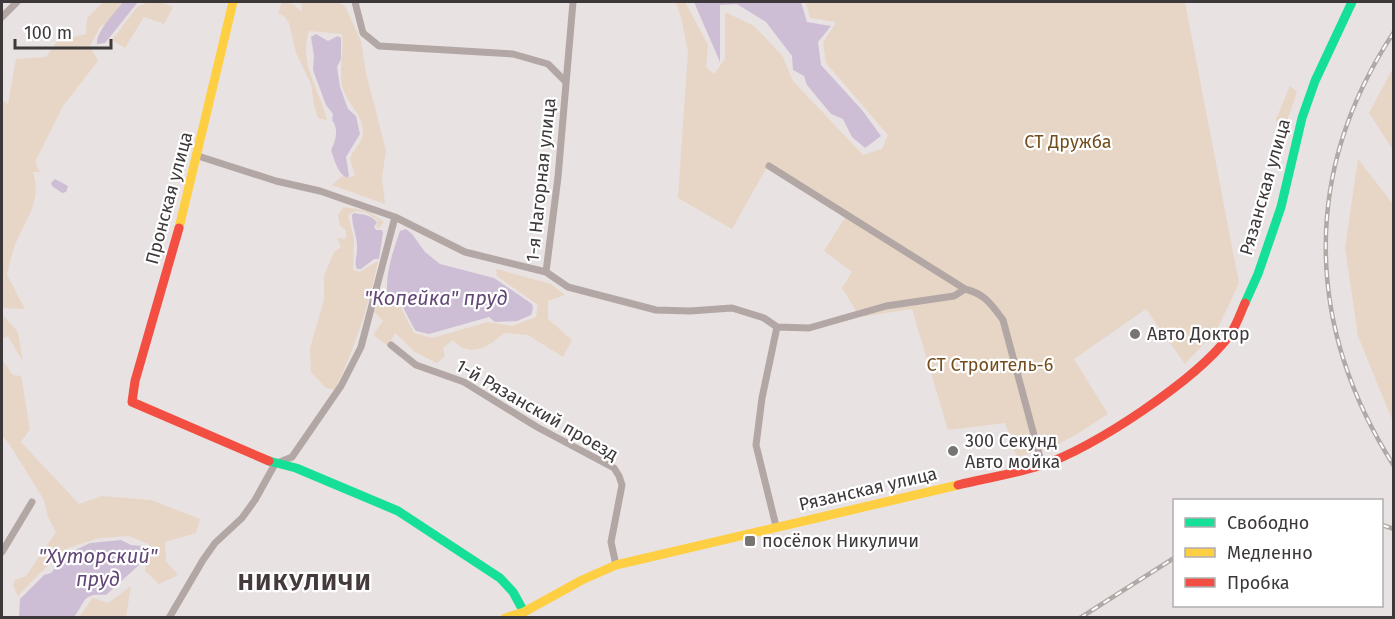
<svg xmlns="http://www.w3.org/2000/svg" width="1395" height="619" viewBox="0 0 1395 619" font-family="'Fira Sans',sans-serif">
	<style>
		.green { fill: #e7d6c6 }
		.water { fill: #cdbed5 }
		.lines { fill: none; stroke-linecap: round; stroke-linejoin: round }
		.street { stroke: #b2a7a4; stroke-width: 7 }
		.fast { stroke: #16e098; stroke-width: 9 }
		.slow { stroke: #ffcf43; stroke-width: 9 }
		.jam { stroke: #f24e42; stroke-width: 9 }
		.rail-casing { stroke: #b1a9a6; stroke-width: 4.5 }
		.rail { stroke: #fff; stroke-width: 2; stroke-dasharray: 7; stroke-linecap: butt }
		.poi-dot { fill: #797474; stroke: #fff; stroke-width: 2 }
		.labels { text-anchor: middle; stroke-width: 4.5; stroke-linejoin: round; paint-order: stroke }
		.park-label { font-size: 18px; fill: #744e1e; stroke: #fff }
		.street-label { font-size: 18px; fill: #3d3839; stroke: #fff }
		.poi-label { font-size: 18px; fill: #3d3839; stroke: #fff; text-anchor: start }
		.water-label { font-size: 20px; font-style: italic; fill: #634776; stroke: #fff }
		.district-label { font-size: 24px; font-weight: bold; letter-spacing: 1.5px; fill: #453a3b; stroke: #fff }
	</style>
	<rect width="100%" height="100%" fill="#e8e2e2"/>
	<path class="green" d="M103 2H123L108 23 100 27 90 46 98 61 63 106 35 162 40 172H33C43 203 24 220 14 248 11 256 9 266 7 275L25 309 2 308V100L8 104 16 59 46 57 57 41 86 34 87 18Z
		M149 2H161L173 7 164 24 144 17 125 48 112 40 137 7Z
		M282 2 293 4 302 12 301 2H337L345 6 361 41 366 73 386 151 382 177 385 204 332 185 342 176 347 178 355 175 350 159C352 151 359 146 362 138 368 119 346 103 342 86 339 69 344 51 342 34L309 31C298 62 320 91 327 120L318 118 314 105 311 84 296 53 289 23 285 17 278 13Z
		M671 2H685L708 45 706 67 714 74 725 59V12L754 26 782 55 793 81 863 155 882 149 888 135 826 63 823 43 836 22 810 18 806 2H1185L1239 283 1217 330 1185 364 1146 309 1074 359 1108 414 1077 434 1051 448 1017 457 1005 423 948 430 912 309 860 317 842 288 852 272 824 251 846 216 767 167 732 229 678 198 688 52 681 17 676 3Z
		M1393 68V150L1369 113Z
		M1290 86 1297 92 1288 118 1287 144 1280 147 1276 119Z
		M1358 159 1393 204V422L1358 336 1345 248Z
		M344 207 368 211 384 222 379 228 376 227 378 220 365 212 355 211 348 215 354 239 353 270 360 272 378 261C369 306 354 349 335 390L326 388 311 372 310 348 324 300V276L334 252 341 247 337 238 346 239V230L340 226 338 215Z
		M496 269 551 284 565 295 548 301V319L572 340 563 357 528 335 504 333C489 347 469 359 453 340L443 348 445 356 437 363 415 352 395 333 388 346 374 336 375 332 383 321 374 312 381 295 387 292 400 306 414 333 432 338 488 322 512 326 536 317 538 305 497 276Z
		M2 314 18 332 23 362 8 336 2 339Z
		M2 360 13 375 21 376 30 429 21 442 79 504 102 496 151 500 200 519 196 533 165 542 166 561 178 575 159 584 145 571 149 544 129 536 99 538 68 548 39 574 18 596 13 586 15 580 26 576 56 532 48 517 44 500 10 445 2 435Z
		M131 586 126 617H79L93 598 108 603Z"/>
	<path class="water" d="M123 2H138L105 43 97 44C96 31 115 13 123 2Z
		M694 2H801L807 22 831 26 818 42 821 65 862 110 881 136 865 148 852 137 843 119 831 114 807 85 804 76 793 70 792 56 766 22 737 4 720 5V62Z
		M316 34 328 41 338 36 341 38V59L337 67 340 87 348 109 356 116 360 134 346 157 349 176 347 178C338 174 334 159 331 150 336 140 339 129 332 120L333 114 326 105 313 70 314 56 311 37Z
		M55 179 68 186 66 192 62 193 52 186 51 183Z
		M354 213C363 215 370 214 377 222L374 227 376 230H382L383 233 379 259H374L361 269H357C354 263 357 257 357 250 358 238 352 227 352 215Z
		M406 229 412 234 425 252 440 264 494 278 532 304 533 309 531 315 517 321 495 322 489 317 429 334 416 331C405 314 405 303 387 292 386 271 393 251 400 231Z
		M121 540 131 545 142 546 144 550 138 566 106 595C82 593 86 601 74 617H19L20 599 44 575 51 573 67 554 90 543Z"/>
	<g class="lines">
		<path class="street" d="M355 2 363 33 379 46 513 54 548 64 566 82
			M2 17 17 2
			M198 156 276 181 320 191 395 217 465 252 546 272 568 287 656 310 690 311 732 308 764 318 777 327 809 328 886 306 954 296 965 289
			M769 166 965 289C985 294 991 304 1003 320L1042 465
			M546 272 558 177 573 2
			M391 345 416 365 464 382 537 427 614 468 619 476 622 485 611 542 616 565
			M776 526 756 445 762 398 777 327
			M2 552 32 502
			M169 618 203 560 215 543 242 518 255 500 275 464 292 457 341 386 361 347 395 217"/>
		<path class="fast" d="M1245 303 1258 274 1281 207 1302 118 1315 81 1352 2
			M269 461 296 468 398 511 500 578 513 592 524 612"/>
		<path class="slow" d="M179 228 233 2
			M505 618 524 612 582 580 616 565 958 485"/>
		<path class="jam" d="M179 228 135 381 132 402 269 461
			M958 485C986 478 1015 474 1042 465 1093 449 1197 379 1229 336 1236 327 1240 314 1245 303"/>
		<g class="rail-casing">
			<path id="rail" d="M1394 32C1301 172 1305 326 1394 466
				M1382 525 1394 529
				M1080 618 1174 558"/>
		</g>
		<use href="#rail" class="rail"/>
	</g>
	<g class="poi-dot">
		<circle cx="1135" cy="334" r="6"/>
		<circle cx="953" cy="451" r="6"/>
		<rect x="744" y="535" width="12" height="12" rx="3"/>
	</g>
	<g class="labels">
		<g class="park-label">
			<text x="1068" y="148">СТ Дружба</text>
			<text x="990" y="371">СТ Строитель-6</text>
		</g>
		<g class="street-label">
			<text transform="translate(541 180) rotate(-84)" y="6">1-я Нагорная улица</text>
			<text transform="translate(1265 187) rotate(-74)" y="6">Рязанская улица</text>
			<text transform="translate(169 198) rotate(-75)" y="6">Пронская улица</text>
			<text transform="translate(537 410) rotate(30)" y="6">1-й Рязанский проезд</text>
			<text transform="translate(868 489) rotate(-13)" y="6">Рязанская улица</text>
		</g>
		<g class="poi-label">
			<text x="1147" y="340">Авто Доктор</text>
			<text x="965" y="447">300 Секунд<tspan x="965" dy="21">Авто мойка</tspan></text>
			<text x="762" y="547">посёлок Никуличи</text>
		</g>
		<g class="water-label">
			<text x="436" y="305">"Копейка" пруд</text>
			<text x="98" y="563">"Хуторский"<tspan x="98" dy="23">пруд</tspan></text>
		</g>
		<g class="district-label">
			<text x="305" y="590">НИКУЛИЧИ</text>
		</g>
	</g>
	<rect width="1395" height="619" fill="none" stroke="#3d3839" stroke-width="6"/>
	<rect x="1173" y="499" width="210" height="108" fill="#ffffff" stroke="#b1afb0" stroke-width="1.5"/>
	<rect x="1185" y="518" width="30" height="9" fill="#16e098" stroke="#b1afb0" stroke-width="1.5"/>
	<text x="1227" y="529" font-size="18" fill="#3d3839">Свободно</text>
	<rect x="1185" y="548" width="30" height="9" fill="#ffcf43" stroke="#b1afb0" stroke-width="1.5"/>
	<text x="1227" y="559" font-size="18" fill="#3d3839">Медленно</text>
	<rect x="1185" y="578" width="30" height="9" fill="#f24e42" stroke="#b1afb0" stroke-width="1.5"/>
	<text x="1227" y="589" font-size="18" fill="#3d3839">Пробка</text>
	<path d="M15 39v9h96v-9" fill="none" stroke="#3d3839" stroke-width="3"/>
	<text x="24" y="39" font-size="18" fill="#3d3839" stroke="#ffffff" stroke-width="4.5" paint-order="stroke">100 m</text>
</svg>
